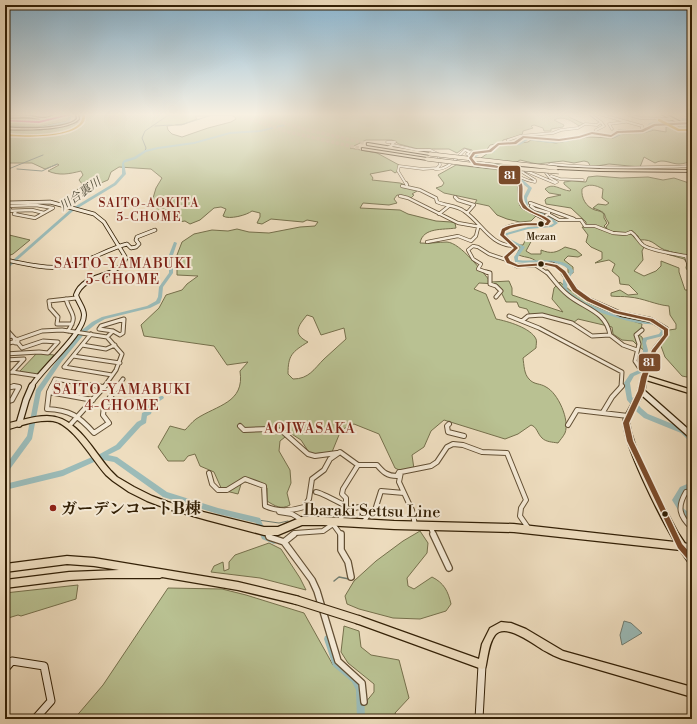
<svg xmlns="http://www.w3.org/2000/svg" width="697" height="724" viewBox="0 0 697 724" font-family="'Libre Bodoni','Noto Serif JP',serif">
	<style>
		.green { fill: #b9c192; stroke: #76704c; fill-rule: evenodd }
		.water { fill: #9bbbb8; stroke: #717d71 }
		.lines { fill: none; stroke-linecap: round; stroke-linejoin: round }
		.stream-far1 { stroke: #717d71; stroke-width: 1 }
		.stream { stroke: #717d71; stroke-width: 1.5 }
		.river { fill: #9bbbb8; fill-rule: evenodd }
		.highway-tunnel { stroke: #c9b79a; stroke-width: 3.5; stroke-dasharray: 3.5 1.5; stroke-linecap: butt }
		.street-far4-casing { stroke: #624f34; stroke-width: 3 }
		.street-far3-casing { stroke: #624f34; stroke-width: 4 }
		.street-far2-casing { stroke: #624f34; stroke-width: 5 }
		.street-far1-casing { stroke: #624f34; stroke-width: 6 }
		.street-casing { stroke: #624f34; stroke-width: 8 }
		.secondary-far4-casing { stroke: #332006; stroke-width: 3.5 }
		.secondary-far3-casing { stroke: #332006; stroke-width: 4.5 }
		.secondary-far2-casing { stroke: #332006; stroke-width: 6 }
		.secondary-far1-casing { stroke: #332006; stroke-width: 8 }
		.secondary-casing { stroke: #332006; stroke-width: 9 }
		.primary-casing { stroke: #332006; stroke-width: 2.5 }
		.highway-casing { stroke: #332006; stroke-width: 2 }
		.street-far4 { stroke: #f4e9d5; stroke-width: 2 }
		.street-far3 { stroke: #f4e9d5; stroke-width: 2.5 }
		.street-far2 { stroke: #f4e9d5; stroke-width: 3 }
		.street-far1 { stroke: #f4e9d5; stroke-width: 4 }
		.street { stroke: #f4e9d5; stroke-width: 5.5 }
		.secondary-far4 { stroke: #f4e9d5; stroke-width: 2.5 }
		.secondary-far3 { stroke: #f4e9d5; stroke-width: 3 }
		.secondary-far2 { stroke: #f4e9d5; stroke-width: 4 }
		.secondary-far1 { stroke: #f4e9d5; stroke-width: 5.5 }
		.secondary { stroke: #f4e9d5; stroke-width: 7 }
		.primary { fill: #eeddbf; fill-rule: evenodd }
		.highway { fill: #eeddbf; fill-rule: evenodd }
		.primary-bridge-casing { stroke: #332006; stroke-width: 10; stroke-linecap: butt }
		.highway-bridge-casing { stroke: #332006; stroke-width: 4.5; stroke-linecap: butt }
		.primary-bridge { stroke: #eeddbf; stroke-width: 8 }
		.highway-bridge { stroke: #eeddbf; stroke-width: 3.5 }
		.bus-1-casing { stroke: #f4e9d5; stroke-width: 3 }
		.bus-2-casing { stroke: #f4e9d5; stroke-width: 3 }
		.bus-3-casing { stroke: #f4e9d5; stroke-width: 3 }
		.bus-1 { fill: #7a4b2a; fill-rule: evenodd }
		.bus-2 { fill: #c68402; fill-rule: evenodd }
		.bus-3 { fill: #e5007d; fill-rule: evenodd }
		.bus-dot { fill: #332006; stroke: #f4e9d5; stroke-width: 1.5 }
		.poi-dot { fill: #8f2418; stroke: #f4e9d5; stroke-width: 1.5 }
		.labels { text-anchor: middle; stroke-width: 4; stroke-linejoin: round; paint-order: stroke }
		.far-bus-label { font-size: 10px; fill: #332006; stroke: #f4e9d5 }
		.far-water-label { font-size: 12px; font-style: italic; fill: #524e3b; stroke: #f4e9d5 }
		.far-neighbourhood-label { font-size: 12px; letter-spacing: 1px; fill: #7a1f14; stroke: #f4e9d5 }
		.neighbourhood-label { font-size: 14px; letter-spacing: 1px; fill: #7a1f14; stroke: #f4e9d5 }
		.near-poi-label { font-size: 16px; font-weight: bold; fill: #332006; stroke: #f4e9d5; text-anchor: start }
		.near-street-label { font-size: 16px; fill: #332006; stroke: #f4e9d5 }
		.line-badge { stroke: #f4e9d5; stroke-width: 1.5 }
		.badge-label { font-size: 11px; text-anchor: middle; font-weight: bold; fill: #fff }
	</style>
	<rect width="100%" height="100%" fill="#eeddbf"/>
	<filter id="stains"><feTurbulence type="fractalNoise" baseFrequency=".005" numOctaves="4"/><feColorMatrix values="0 0 0 0 .2 0 0 0 0 .09 0 0 0 0 .02 0 0 0 .5 -.17"/></filter>
	<radialGradient id="worn" r=".72"><stop offset=".6" stop-color="#630" stop-opacity="0"/><stop offset="1" stop-color="#630" stop-opacity=".3"/></radialGradient>
	<path class="green" d="M59 114H72L68 121 39 127 5 126V118C11 118 18 118 25 118 36 119 49 124 59 114Z
		M81 114H569V117L584 124 579 126C572 121 563 115 554 120L564 125 563 127 551 129V131H544L543 128 534 125 531 126 533 128 523 131 522 135 503 140 502 143 490 145 486 151 473 152 472 150 464 148 457 153 449 149H418L399 144 392 140H366L350 148 377 153 399 165 398 171 395 173 391 170 370 174 373 178 372 180 400 183 411 187 417 191 412 194 414 195 411 198 397 195 394 199 397 203 389 205 363 203 360 208 400 210 408 214 436 221 451 222 455 223 456 228C443 230 423 227 420 243 429 244 438 242 447 242 461 243 482 272 491 282L509 281 512 288V295L563 312 552 299 554 288 560 282C585 304 610 314 642 324L641 330 636 333 642 337 645 351 637 345 633 341 622 340 613 334 612 327 578 319 573 323 541 314 530 315 527 309 519 307 517 302H506L497 284 479 283 474 289 486 294 496 319C507 321 531 328 536 339 537 341 536 345 536 348L523 358C524 365 524 374 529 379 534 385 540 383 546 387 558 393 570 420 565 433 563 437 560 440 558 443 552 442 546 442 542 438 537 433 537 427 531 425L518 434 505 439 444 420 431 431 424 447 412 455 414 469 401 471 395 468 379 434 354 424 341 430 332 452 310 454 301 440 290 433 280 441 279 451 290 470 291 483 287 493 290 505C281 510 275 506 267 501V488L242 481 238 494 222 490 214 472 200 466 195 454 188 456 184 461H168L158 447 170 426 185 430C188 427 192 422 196 419 217 405 245 403 240 371L248 362 227 365 214 346 144 336 141 325 159 308 166 295 182 290 187 284 198 276 177 275V255L182 242 194 234 212 230 228 231 237 229 249 232 269 233 300 227 315 226 318 222 307 220 303 222 271 219 262 224 257 223 260 217V213L252 211C247 215 229 220 223 216L226 209 221 207 214 208 200 220 190 224 185 221 178 222 162 218 151 205 156 188 162 178 151 169 119 167 111 172 108 180 84 190 81 196 68 201 82 184 79 180 83 175 81 171C69 174 59 176 48 171L59 165 58 164 45 169 32 163H5V128L41 130 79 122 82 118ZM210 115H231L235 117 236 119 231 122 208 128 182 137 172 134 168 130 167 126 184 124 197 119 195 116H207ZM307 315 313 317 321 335 344 328 346 339C339 346 331 352 324 359 314 369 309 379 293 379L288 374C288 355 292 352 308 342 292 334 298 326 307 315Z
		M687 125 692 126V162C688 162 683 164 679 164 671 164 663 158 655 163L644 157 640 167 609 164 591 167 588 162 584 161 574 163 563 161 537 164 520 160 507 168 485 163 488 161 481 158 498 146 528 142 531 140 556 143 588 137 613 138 622 134 643 133 654 130 666 132V127L678 128V126Z
		M456 165 500 170 517 182 520 206 537 215 531 221 520 222 507 219 497 215 489 206 475 203 477 200 444 193 436 188 442 186 444 183 438 175Z
		M597 176 621 178 648 177 663 180 674 178 692 184V266L688 261 689 258 685 255 671 252 685 256 692 267V278L686 268 687 263 684 259 667 254 669 251C656 249 655 238 639 240L638 236 630 231 626 233 632 232 644 247 642 251 643 260 634 271 644 276 656 271 661 266V261L679 268V272L685 290H689L692 284V378L682 376 665 357 661 346 668 336 669 330 676 329V324L670 315 669 306C656 305 643 298 629 297 623 296 618 297 611 296V293L620 290 628 295 638 294 629 285 620 284 619 277 612 271 615 264 609 260 595 263 602 259V252L591 247 586 242 588 235 582 227H595L609 232 606 227 609 223C601 213 610 214 593 208L598 204 606 205 609 203 602 198 603 189C596 185 588 183 582 189 581 198 586 207 595 210 599 211 601 211 604 214V218L607 223 604 226 607 229 606 231 596 226 586 225V222L571 208 546 204 545 200 547 198 561 195 549 193 545 189C553 182 560 190 570 191L571 190 564 184V182L572 181 586 182 588 177Z
		M5 234 30 240 13 254 5 257Z
		M528 235 533 238 526 251 531 254H541V250C551 254 556 253 565 247L576 250 582 255 578 257 568 256 564 260 573 267V273H568V268L562 263 537 262C531 256 523 258 517 254L520 248 518 245H523Z
		M37 353 54 355 36 375 19 372Z
		M420 531 428 543 427 553 407 578 408 586 414 589 432 577C444 583 448 591 451 604L446 611 420 619 393 618 359 609 347 604 345 596 354 581 376 561 403 541Z
		M269 543 281 549 300 578 306 590 260 578 211 572 214 566 223 562 224 571 229 569V562L235 555Z
		M78 585 76 599 21 616 18 615 5 619V593Z
		M168 588 222 589 246 595 304 613 333 665 353 680 365 703 374 692V684L348 663 341 652 344 626 359 631 361 647 371 655 399 660 409 698 395 713 397 719H74L103 685Z"/>
	<path class="water" d="M624 621 631 623 642 633 622 645 620 635Z"/>
	<g class="lines">
		<path class="stream-far1" d="M176 125H181L215 114
			M155 126 172 125
			M145 151 146 148 142 138 145 131 170 114
			M17 169 42 171 57 164
			M6 170 43 155
			M258 520 279 523 288 521"/>
		<path class="stream" d="M334 581 339 577 349 579"/>
		<path class="river" d="M71 114H73L69 123 39 129 5 128V126L39 127 67 121Z
			M587 114H590L603 123V128L596 130V128L601 127V124Z
			M681 118H692V120H684V122L679 123V121H682Z
			M674 120 675 122 651 125 650 126 653 128V130L641 134H623L613 138 593 135 566 142 550 143 528 140 520 145 497 146 494 148 495 152C487 154 478 152 474 160 481 166 492 162 501 166 512 170 523 180 532 188L527 198 528 206 551 217 558 223 552 227 528 229 507 235 510 239 525 247 518 257V260C532 262 559 257 570 266 570 266 574 271 574 271L568 280 567 288C569 291 571 294 574 295 589 307 619 316 638 320 645 322 653 320 660 324 663 325 664 328 665 331L663 336 647 340 646 343 648 350 644 371 643 372 634 376 630 383 632 397 641 408 648 414 685 429 692 436V443L690 442 681 433 644 418 637 412 627 400 624 383 630 374 639 370C640 364 643 357 643 350 644 345 641 344 643 338L659 334 661 331C659 329 659 328 657 326 652 323 644 325 638 323 621 320 582 308 569 296 567 294 565 291 563 289V280L570 271C559 257 530 265 515 262L514 257 521 247 508 241 503 236V234L528 227 551 225 554 223 548 218 525 207 523 198 528 188C519 181 509 170 497 166 488 164 478 168 471 160 475 151 484 153 492 151V148L496 144 519 143 528 138 550 141 566 140 593 133 613 136 623 132H641L650 129 647 126 649 123Z
			M284 124 285 126 260 132 230 134 194 144 158 149 146 152 136 159 126 162 124 163 126 174 116 185 73 211 6 270H5V267L71 209 114 183 122 174V163L124 160 134 157 145 150 158 147 194 142 230 132 260 130Z
			M174 242H175L177 243 173 255V273L163 287 162 297 160 303 150 308 105 319 96 324 86 332 62 361 41 392 32 439 7 473 5 474V466L27 436 36 390 58 359 82 330 92 322 102 317 147 306 156 301 158 297 159 287 169 273V255Z
			M161 396H163L164 398C162 400 159 401 156 403 153 406 152 410 151 414L147 416 146 423 141 426 120 449 108 455 117 457 167 492 218 508 260 518 267 535 276 539 277 541 276 543 274 544 262 539 256 523 218 514 163 497 114 462 98 459 97 457 98 455 116 445 137 422 141 420 142 413 146 411C149 402 153 399 161 396Z
			M92 457 94 458 95 460 94 462 63 476 5 490V484L62 470Z
			M692 482V488L684 491 679 500 684 509 692 515V522L680 513 672 500 680 487Z
			M328 635 331 636 339 660 358 676 364 689 365 719H357L356 690 352 682 333 666 324 639 325 636Z"/>
		<path class="highway-tunnel" d="M235 114 289 132 363 149
			M254 114 304 129 368 144"/>
		<g class="street-far4-casing">
			<path id="street-far4" d="M599 114 642 126V131
				M626 114 640 118 672 119
				M682 114 692 117
				M612 129 609 124 625 122
				M595 133 596 130 604 126 601 122
				M387 142H395L392 144
				M507 143 508 140 520 136 553 133 561 130 578 128 585 124 597 125 601 122 590 114
				M389 147 393 145 416 150H430L438 154 440 165 437 168 423 169 399 166 398 171 406 184
				M435 169C449 170 456 158 465 150L470 152 467 154 470 156
				M502 170C514 172 523 181 535 182V180L522 172 524 170 555 183 557 182 550 178 546 173 547 166 551 164C598 169 645 168 692 166
				M551 176 560 179 583 180"/>
		</g>
		<g class="street-far3-casing">
			<path id="street-far3" d="M406 183 407 185
				M402 186 420 190 436 198 437 202C446 206 456 205 464 211 482 223 490 246 515 246
				M400 196 408 198 458 223 481 227
				M455 197 458 200 474 205 467 213
				M530 203 574 219
				M5 206 36 205 53 208 35 218 14 214 16 211
				M531 206 535 209 549 213
				M5 211 32 210 44 213
				M439 214 449 206
				M5 215 10 209
				M544 217 548 214 559 220H581L585 226H595L613 233 626 234 631 232C637 236 638 241 643 245 651 251 675 254 686 256L688 263 692 267
				M427 242 458 236 471 241 476 236 478 228
				M535 265 547 273
				M489 273 478 269 481 264 473 259 468 250 473 246 478 247 489 254 507 260"/>
		</g>
		<g class="street-far2-casing">
			<path id="street-far2" d="M486 272 490 273V284L496 286 501 291 496 297
				M66 299C70 314 79 315 68 331
				M509 316 539 328 622 372 621 387
				M124 319 123 333 120 335 113 331 99 329 101 326Z
				M522 321 528 316 542 315 572 323 592 336 610 335C606 311 585 309 568 295 560 289 553 279 547 272
				M72 324H57L58 317 50 308 49 301 76 298
				M5 328 15 339
				M642 330 636 335 639 344 635 361 639 367 647 370
				M91 334 64 367 112 375
				M610 335 623 345 637 350
				M107 337 113 331
				M5 338 12 336
				M14 341a2 2 0 1 1 4 0a2 2 0 1 1-4 0Z
				M19 339 42 331 62 330 107 337 122 354 116 370 104 387
				M5 344 13 342
				M82 345 106 349 115 345
				M5 354 39 352 48 353 58 342 43 341 22 348 17 342
				M73 356 120 363
				M5 360 24 359 12 372
				M5 373 12 372 38 376
				M11 387H19
				M51 387 55 379 103 387
				M117 387 123 379"/>
		</g>
		<g class="street-far1-casing">
			<path id="street-far1" d="M52 386 49 392 47 409C70 410 79 416 94 433L109 423 103 415 104 406 118 386
				M97 386 103 387
				M5 389 14 386
				M49 392 93 400
				M5 402 12 400 19 387 14 386
				M104 406 117 407 118 409
				M603 412 612 397 622 386
				M449 424 447 426 448 432 464 436
				M568 425 577 410 628 416
				M69 426 105 386
				M240 426 244 430 270 429 282 431 308 454 315 456 337 453
				M209 473 212 484 218 490H227L245 479 264 486 265 506C278 512 291 511 304 507L309 499 312 479 324 470 330 459 340 452 358 465H377C383 472 387 476 397 476L399 472H401
				M692 491 686 492C677 507 679 516 692 528
				M316 492C320 492 340 503 346 506
				M279 510V512L292 514 302 520
				M346 510 359 507 370 512
				M339 521 346 510V498L342 494 343 489 358 465
				M363 523 370 512 375 510 381 491 404 493
				M333 524 341 535
				M415 525 412 510 399 482 401 472 431 466 437 462 447 447 453 444 463 445 482 452 507 453 526 500 521 508 520 516 529 529
				M430 526 434 535
				M268 532 269 535
				M293 535 295 533 323 531 333 524"/>
		</g>
		<g class="street-casing">
			<path id="street" d="M268 534 269 537 284 542 312 580 317 591 338 661 362 683 364 702
				M341 534V550L348 562 351 577
				M433 534 449 568
				M284 542 294 534
				M683 546 692 547"/>
		</g>
		<g class="secondary-far4-casing">
			<path id="secondary-far4" d="M477 165 470 160V156L477 153 490 151 498 144 515 143 523 137 559 140 579 137 592 133 611 136 619 131H642L654 125 681 123
				M497 166 520 184"/>
		</g>
		<g class="secondary-far3-casing">
			<path id="secondary-far3" d="M520 183V201L523 207 549 221 547 224C533 226 515 221 503 230L502 235 516 248 506 257 507 261 517 266 552 264 557 266 564 273
				M5 203 50 202 94 214 104 222 126 258 123 265 110 273
				M5 260C23 263 42 269 60 267 84 265 104 250 127 244L131 248 136 247 139 244 136 240 137 237 155 230"/>
		</g>
		<g class="secondary-far2-casing">
			<path id="secondary-far2" d="M563 272 576 291 589 300 621 314 651 320 666 329V335L654 350 644 377
				M31 387C42 368 84 334 84 315 84 308 78 302 76 295 82 279 98 278 112 272"/>
		</g>
		<g class="secondary-far1-casing">
			<path id="secondary-far1" d="M641 391 692 436
				M19 424 26 400 32 386"/>
		</g>
		<g class="secondary-casing">
			<path id="secondary" d="M5 669 12 661 44 666 51 701 35 719
				M479 719 482 665"/>
		</g>
		<g class="primary-casing">
			<path id="primary" d="M55 114H58C46 124 38 117 24 117 18 117 11 118 5 118V116C11 116 18 115 24 115 35 116 45 122 55 114Z
				M76 114H78L79 119C68 131 21 130 5 129V127C20 129 66 130 77 119Z
				M661 114H665L681 122H692V124H680Z
				M642 375H644L692 390V394L646 380 645 388 642 396 630 418 629 422 631 432 636 448 655 490 678 533 692 554V564L689 563 680 550 514 532 394 529 323 525H302L278 535H264L207 520 168 509 147 501 129 492 113 481 106 475C93 461 73 424 53 421 37 419 20 426 5 430V424C19 421 33 416 47 416 77 416 93 451 111 471L117 477 134 487 152 496 168 502 187 508 264 527H278L302 517H323L394 521 514 524 675 542C663 522 619 438 624 418L638 392Z
				M67 556 94 558 238 582 296 596 299 597 300 600 299 603 296 604 238 590 162 577 160 578H107L69 580 5 588V580L69 572 119 570 94 566 67 564 5 572V564Z
				M359 616 479 659 482 644 490 628 501 622 511 623 526 629 563 651 692 687V697L562 659C556 657 551 654 545 651 534 645 506 622 495 635 489 643 488 655 486 665L485 668 482 669 356 623 355 620 356 617Z"/>
		</g>
		<g class="highway-casing">
			<path id="highway" d="M368 143 430 153 432 154 430 155 367 145V143Z
				M362 148 427 158 429 159 427 160 363 150H362Z
				M557 167 600 169 692 170V172L600 171 558 169H557Z"/>
		</g>
		<use href="#street-far4" class="street-far4"/>
		<use href="#street-far3" class="street-far3"/>
		<use href="#street-far2" class="street-far2"/>
		<use href="#street-far1" class="street-far1"/>
		<use href="#street" class="street"/>
		<use href="#secondary-far4" class="secondary-far4"/>
		<use href="#secondary-far3" class="secondary-far3"/>
		<use href="#secondary-far2" class="secondary-far2"/>
		<use href="#secondary-far1" class="secondary-far1"/>
		<use href="#secondary" class="secondary"/>
		<use href="#primary" class="primary"/>
		<use href="#highway" class="highway"/>
		<g class="primary-bridge-casing">
			<path id="primary-bridge" d="M296 600 359 620"/>
		</g>
		<g class="highway-bridge-casing">
			<path id="highway-bridge" d="M430 154 556 168
				M427 159 485 166 559 172"/>
		</g>
		<use href="#primary-bridge" class="primary-bridge"/>
		<use href="#highway-bridge" class="highway-bridge"/>
		<g class="bus-1-casing">
			<path id="bus-1" d="M692 122V124L655 126 643 132 618 133 611 137 592 134 579 138 559 141 524 138 516 144 499 145 491 152 475 154 472 158 476 163C482 164 495 164 500 167 504 168 520 181 522 184 524 191 520 199 525 205 531 214 544 214 551 221L548 225H547C533 226 518 223 505 231L504 235 518 248 508 257 510 261 518 265 546 263 557 265 565 271 577 289 591 299 617 311 653 319 668 329V335L656 351 647 377 644 391 629 423 633 441 682 544 692 555V564L690 562 678 548 627 441 623 423 638 391 641 377 652 350 664 335V330L650 321 614 313 587 301 573 291 562 273 555 267 546 265 518 267 507 263 504 257 514 248 500 235 502 229C516 221 531 224 546 223L547 221 541 217 530 212 523 208 519 201V187L518 183 498 168 474 165 469 158 473 152 489 150 498 143 514 142 523 136 559 139 579 136 592 132 611 135 617 131 641 130 654 124Z"/>
		</g>
		<g class="bus-2-casing">
			<path id="bus-2" d="M83 114H85C85 117 85 121 83 123 71 139 23 137 5 136V134C23 136 68 138 80 123 82 121 82 118 83 114Z
				M658 119H660L679 129H692V131H678L658 121Z"/>
		</g>
		<g class="bus-3-casing">
			<path id="bus-3" d="M69 114 71 115 39 123 5 121 6 120 39 121Z"/>
		</g>
		<use href="#bus-1" class="bus-1"/>
		<use href="#bus-2" class="bus-2"/>
		<use href="#bus-3" class="bus-3"/>
	</g>
	<linearGradient id="sky" x2="0" y2="1"><stop stop-color="#89b7d5"/><stop offset="0.53" stop-color="#f7f0e2"/><stop offset="1" stop-color="#f7f0e2" stop-opacity="0"/></linearGradient>
	<rect width="697" height="216" fill="url(#sky)"/>
	<g class="bus-dot">
		<circle cx="541" cy="224" r="3.5"/>
		<circle cx="541" cy="264" r="3.5"/>
		<circle cx="665" cy="514" r="3.5"/>
	</g>
	<circle class="poi-dot" cx="53" cy="508" r="4"/>
	<g class="labels">
		<g class="far-bus-label">
			<text x="541" y="240">Mezan</text>
		</g>
		<g class="far-water-label">
			<text transform="translate(80 194) rotate(-35)" y="4">川合裏川</text>
		</g>
		<g class="far-neighbourhood-label">
			<text x="149" y="207">SAITO-AOKITA<tspan x="149" dy="14">5-CHOME</tspan></text>
		</g>
		<g class="neighbourhood-label">
			<text x="123" y="268">SAITO-YAMABUKI<tspan x="123" dy="16">5-CHOME</tspan></text>
			<text x="122" y="394">SAITO-YAMABUKI<tspan x="122" dy="16">4-CHOME</tspan></text>
			<text x="310" y="433">AOIWASAKA</text>
		</g>
		<g class="near-poi-label">
			<text x="61" y="514">ガーデンコートB棟</text>
		</g>
		<g class="near-street-label">
			<text transform="translate(372 510) rotate(1)" y="6">Ibaraki Settsu Line</text>
		</g>
	</g>
	<g class="line-badge">
		<rect x="498" y="165" width="23" height="20" rx="4" fill="#7a4b2a"/>
		<rect x="638" y="353" width="23" height="19" rx="4" fill="#7a4b2a"/>
	</g>
	<g class="badge-label">
		<text x="510" y="179">81</text>
		<text x="649" y="366">81</text>
	</g>
	<rect width="697" height="724" fill="none" stroke="#eeddbf" stroke-width="20"/>
	<rect x="6" y="6" width="685" height="712" fill="none" stroke="#332006" stroke-width="2"/>
	<rect x="10" y="10" width="677" height="704" fill="none" stroke="#332006"/>
	<rect width="100%" height="100%" filter="url(#stains)"/>
	<rect width="100%" height="100%" fill="url(#worn)"/>
</svg>
